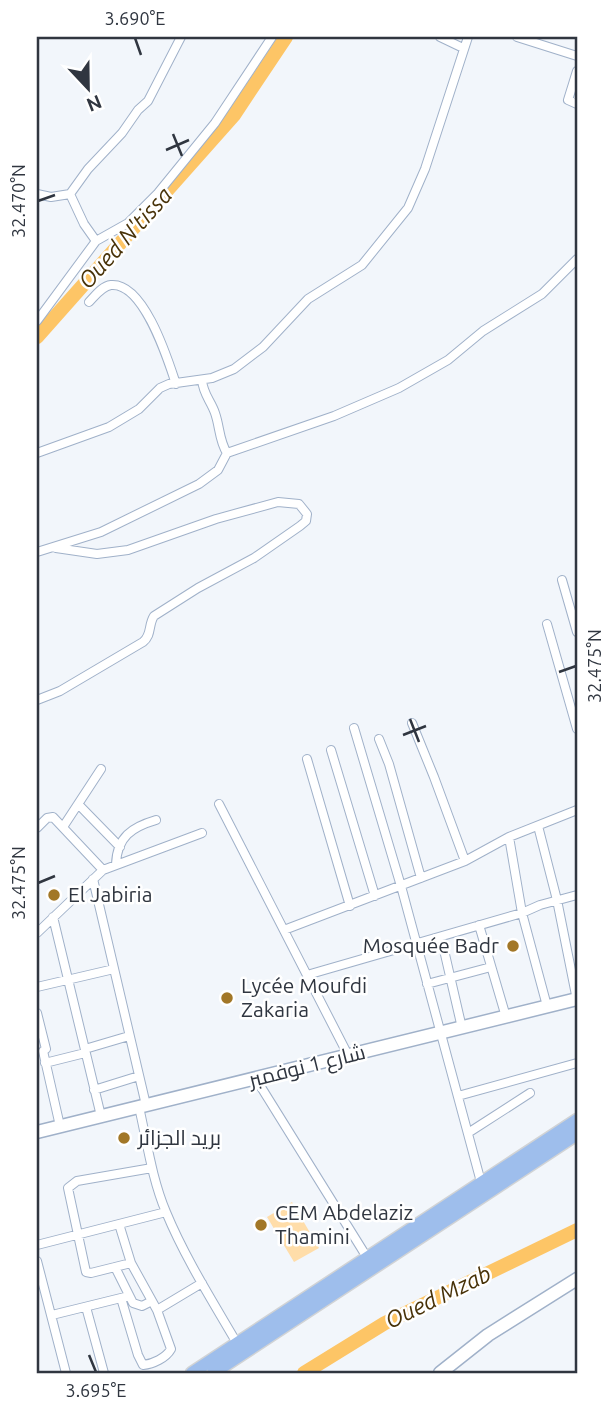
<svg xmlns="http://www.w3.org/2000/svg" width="614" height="1410" viewBox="0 0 614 1410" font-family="Ubuntu,Cairo,sans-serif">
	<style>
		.green { fill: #ffdda9 }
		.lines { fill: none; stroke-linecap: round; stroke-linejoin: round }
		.river { stroke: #fdc566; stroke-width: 14 }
		.street-casing { stroke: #a0b1c9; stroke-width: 10 }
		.secondary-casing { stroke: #a0b1c9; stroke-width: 15 }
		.primary-casing { stroke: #d1d3d5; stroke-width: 15 }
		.street { stroke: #fff; stroke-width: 8 }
		.secondary { stroke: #fff; stroke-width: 12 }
		.primary { stroke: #9ebeec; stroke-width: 12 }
		.ticks { fill: none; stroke: #303640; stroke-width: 2.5 }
		.poi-dot { fill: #a27727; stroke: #fff; stroke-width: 2.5 }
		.labels { text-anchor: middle; stroke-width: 5; stroke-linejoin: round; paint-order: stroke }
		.poi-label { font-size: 21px; fill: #303640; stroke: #fff; text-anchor: start }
		.street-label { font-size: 21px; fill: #303640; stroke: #fff }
		.water-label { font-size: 23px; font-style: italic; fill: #483208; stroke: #fff }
		.neatline { fill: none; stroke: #303640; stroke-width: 2.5 }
		.ticks-label { font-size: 18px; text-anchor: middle; fill: #303640 }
	</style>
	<rect width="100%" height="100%" fill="#f2f6fb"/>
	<path class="green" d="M292 1202 319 1248 294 1262 267 1217Z"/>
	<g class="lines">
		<path class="river" d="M37 337 234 115 286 37
			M304 1373 385 1323 577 1230"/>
		<g class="street-casing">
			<path id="street" d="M440 37 463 48
				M517 37 577 56
				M577 71 568 100 577 104
				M37 194 51 197 70 194 88 169 122 133 138 110 148 101 181 37
				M70 194 84 224 96 241
				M89 302C95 296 102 286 111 285 144 282 168 360 176 384
				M37 321 96 241 128 223 158 193 215 123 272 37
				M202 380C203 394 211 401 215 413 220 427 219 441 227 453
				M37 453 109 427 139 409 160 388 169 384 212 378 234 369 263 347 308 299 362 265 408 208 425 169 468 37
				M37 552 101 532 199 484 218 470 227 453 334 416 399 388 448 360 483 331 542 294 577 259
				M562 580 577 632
				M547 624 577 729
				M37 700 60 691 143 642C152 635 148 625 154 616L198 588 254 558 300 526 306 521 307 514 299 504 278 502 216 519 128 550 97 554 56 548
				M412 723 434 777 465 861
				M354 728 401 886 481 1182
				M379 739 389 764 421 878
				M331 750 375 896
				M307 759 350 906
				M78 804 120 847
				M219 804 348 1055
				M538 826 557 900 577 1000
				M63 827 101 769
				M37 828 47 818 53 817 103 870
				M509 837 522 913 547 1006
				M116 864C117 837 132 827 156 820
				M93 879 146 1105
				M53 917 101 1116
				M479 925 506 1017
				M284 930 465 861 509 837 577 810
				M37 933 103 870 202 833
				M441 937 462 1028
				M307 975 522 913 540 905 577 895
				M427 984 491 967
				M37 987 114 969
				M37 1013 46 1049 43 1051 60 1126
				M85 1049 129 1036
				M45 1063 85 1053
				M256 1079 368 1259
				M94 1090 139 1076
				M458 1096 577 1063
				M139 1107C147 1142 152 1179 166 1212 185 1258 213 1302 238 1345
				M468 1133 530 1093
				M119 1224 131 1263 157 1310 202 1283
				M37 1245 166 1212
				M37 1261 66 1373
				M131 1263 91 1273 86 1272 68 1188 77 1181 152 1168
				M115 1267 133 1303 142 1306 152 1301
				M121 1298 138 1355 143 1365C153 1364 166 1358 171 1349L157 1310
				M86 1307 104 1373
				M52 1315 129 1296"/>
		</g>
		<g class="secondary-casing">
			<path id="secondary" d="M37 1132 577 999
				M440 1373 488 1335 577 1279"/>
		</g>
		<g class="primary-casing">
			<path id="primary" d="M192 1373 577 1120
				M213 1373 577 1134"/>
		</g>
		<use href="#street" class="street"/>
		<use href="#secondary" class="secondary"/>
		<use href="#primary" class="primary"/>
	</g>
	<path class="ticks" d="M135 38 141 55M173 134 182 156M166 150 189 140M38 201 55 195M559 672 576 666M410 719 419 742M403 735 426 726M38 883 55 876M89 1355 96 1372"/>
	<g class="poi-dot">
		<circle cx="54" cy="895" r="7"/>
		<circle cx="513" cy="946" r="7"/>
		<circle cx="227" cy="998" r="7"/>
		<circle cx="124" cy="1138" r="7"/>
		<circle cx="261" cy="1225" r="7"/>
	</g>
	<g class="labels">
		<g class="poi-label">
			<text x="68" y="902">El Jabiria</text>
			<text x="499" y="953" text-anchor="end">Mosquée Badr</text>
			<text x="241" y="993">Lycée Moufdi<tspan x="241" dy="24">Zakaria</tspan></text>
			<text x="138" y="1145">بريد الجزائر</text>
			<text x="275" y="1220">CEM Abdelaziz<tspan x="275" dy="24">Thamini</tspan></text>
		</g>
		<g class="street-label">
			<text transform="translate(307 1066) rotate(-14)" y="7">شارع 1 نوفمبر</text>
		</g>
		<g class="water-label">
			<text transform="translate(125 238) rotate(-48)" y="8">Oued N'tissa</text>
			<text transform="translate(438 1297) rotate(-26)" y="8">Oued Mzab</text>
		</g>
	</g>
	<rect width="614" height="1410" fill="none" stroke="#ffffff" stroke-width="77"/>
	<g transform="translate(88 88) rotate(158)" stroke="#ffffff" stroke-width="5" paint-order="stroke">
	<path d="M0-5L12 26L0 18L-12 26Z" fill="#303640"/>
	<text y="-10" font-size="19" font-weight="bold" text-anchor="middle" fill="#303640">N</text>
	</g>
	<rect x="38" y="38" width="538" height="1334" class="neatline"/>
	<g class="ticks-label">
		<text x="135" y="25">3.690°E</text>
		<text transform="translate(19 201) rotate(-90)" y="6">32.470°N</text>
		<text transform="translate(595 666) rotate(-90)" y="6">32.475°N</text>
		<text transform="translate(19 883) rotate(-90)" y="6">32.475°N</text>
		<text x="96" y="1397">3.695°E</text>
	</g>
</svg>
